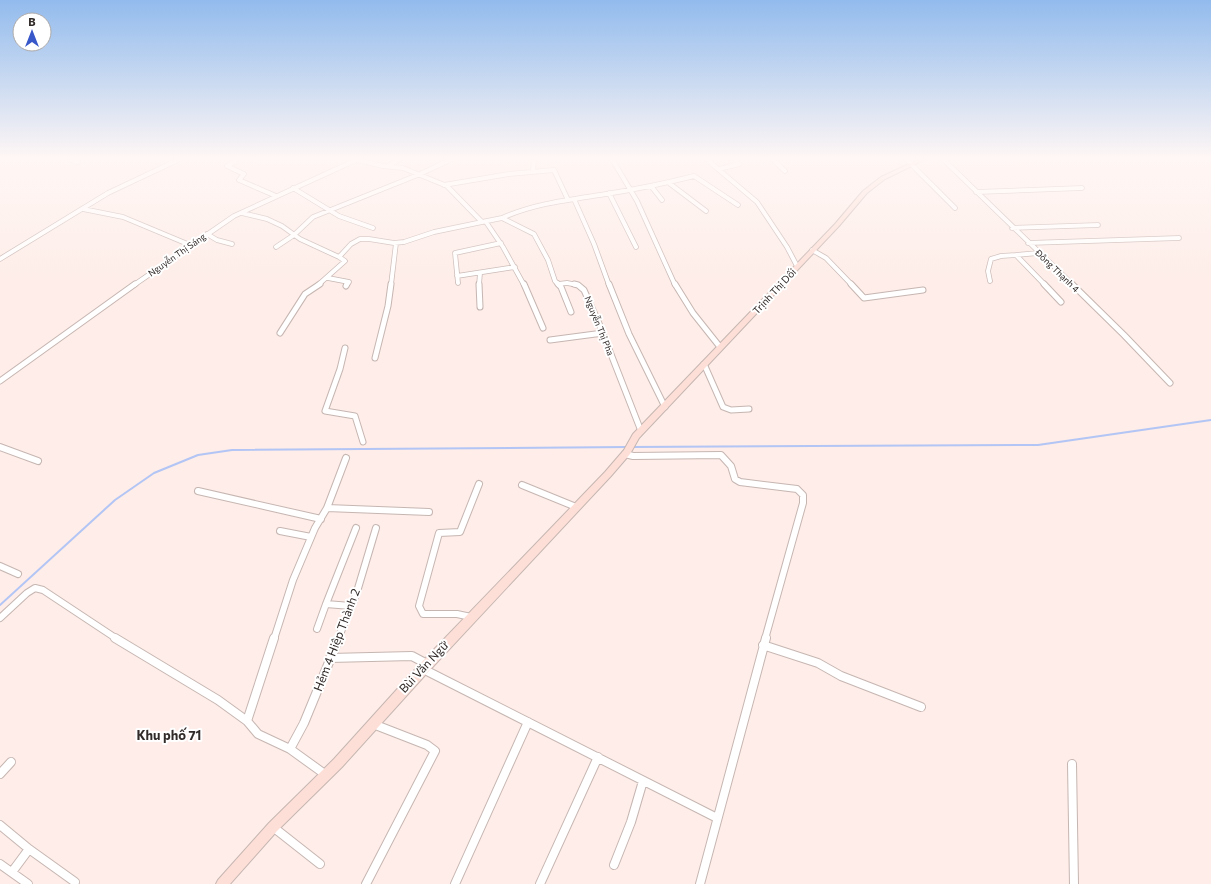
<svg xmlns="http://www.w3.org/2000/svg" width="1211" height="884" viewBox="0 0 1211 884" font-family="Commissioner,sans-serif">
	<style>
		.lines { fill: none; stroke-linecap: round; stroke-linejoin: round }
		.stream { stroke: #b2c5f5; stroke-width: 2 }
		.minor-far3-casing { stroke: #c6b6b2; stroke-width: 5.5 }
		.minor-far2-casing { stroke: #c6b6b2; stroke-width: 7 }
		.minor-far1-casing { stroke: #c6b6b2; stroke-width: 8 }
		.minor-casing { stroke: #c6b6b2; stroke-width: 10 }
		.secondary-casing { stroke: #c6b6b2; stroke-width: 2 }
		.minor-far3 { stroke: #fff; stroke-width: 4 }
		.minor-far2 { stroke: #fff; stroke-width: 5 }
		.minor-far1 { stroke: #fff; stroke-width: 6 }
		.minor { stroke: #fff; stroke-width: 8 }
		.secondary { fill: #fddfd7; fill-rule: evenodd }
		.labels { text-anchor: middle; stroke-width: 4; stroke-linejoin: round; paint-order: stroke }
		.far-street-label { font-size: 9px; fill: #312b29; stroke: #fff }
		.street-label { font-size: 10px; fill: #312b29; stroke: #fff }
		.near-street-label { font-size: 12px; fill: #312b29; stroke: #fff }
		.near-neighbourhood-label { font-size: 13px; font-weight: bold; fill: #312b29; stroke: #fff }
	</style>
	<rect width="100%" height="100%" fill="#feede8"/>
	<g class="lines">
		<path class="stream" d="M632 447 1038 445 1211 420
			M0 605 115 500 154 473 198 455 232 450 628 447"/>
		<g class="minor-far3-casing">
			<path id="minor-far3" d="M71 159 70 160 78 162
				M353 159 383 166 403 168 447 186 482 222 502 218 534 234 548 260 555 281 558 284 567 283 578 285
				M612 159 637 201 675 285
				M706 159 757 202 787 247 797 266
				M772 159 785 171
				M906 159 955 208
				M943 159 1073 285
				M236 161 227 166 244 174 239 180 276 196
				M388 166 400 159
				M719 169 739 164 735 159
				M533 172 534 159
				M669 183 706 211
				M444 185 509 174 554 170 568 200
				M651 186 662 200
				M293 188 339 216 373 228
				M976 192 1082 188
				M609 193 636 247
				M574 199 594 244 609 285
				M83 209 123 217 190 245
				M242 213 267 219 282 226 300 239 339 257 351 244 360 239H369L394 243 404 242 434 232 482 222
				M502 218C533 204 567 200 600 195 632 190 663 184 694 176L738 205
				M486 222 503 247 524 285
				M1012 228 1098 225
				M207 234 217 240 232 244
				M1028 243 1179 238
				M276 247 294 235 313 217 420 174 452 159
				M812 250 826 258 852 285
				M1038 253 1016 255 1045 285
				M0 259 108 193 180 159
				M457 276 515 267
				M328 278 349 282 346 285
				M990 281 988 271 991 259 1001 256 1016 255
				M458 283 455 253 501 243
				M558 284 559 285
				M134 285 234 216 356 160
				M318 285 345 261 339 257
				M391 285 396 243
				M479 285 480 273"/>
		</g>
		<g class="minor-far2-casing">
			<path id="minor-far2" d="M479 284 480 307
				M524 284 543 328
				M558 284 561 287 571 312
				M574 284 578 285 584 290 600 326 641 431
				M609 284 629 334 665 407
				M675 284 693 313 720 347
				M851 284 864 298 923 290
				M1044 284 1061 302
				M1072 284 1124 335 1170 383
				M346 286 347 284
				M280 333 305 294 320 284
				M550 340 603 333
				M345 348 340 369 325 411 355 416 363 442
				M375 358 388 306 391 284
				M704 364 723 407 731 410 749 409
				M0 381 135 284"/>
		</g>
		<g class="minor-far1-casing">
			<path id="minor-far1" d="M0 447 38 461
				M625 454 633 456 721 455 731 466 735 479 740 482 797 489 803 495V503L765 639
				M522 485 576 507
				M198 491 321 519
				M327 508 429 512
				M280 531 311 537
				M0 566 18 574
				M351 606 326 604 356 528
				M471 617 457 614H423L419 606 439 533 460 532 479 484
				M0 618 27 593 35 588 43 590 117 639
				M317 629 326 604
				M274 639 293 580 315 528 327 508 346 458
				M338 639 356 595 376 528"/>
		</g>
		<g class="minor-casing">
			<path id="minor" d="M115 638 218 700 247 721
				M274 638 247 721 258 734 290 749 326 775
				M763 645 818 663 841 676 921 707
				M330 658 412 656 427 664
				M423 669 717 818
				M290 749 304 723 339 638
				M1072 764 1074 884
				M0 774 11 762
				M0 825 29 849
				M273 827 320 864
				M0 864 28 884
				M614 865 631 822 643 781
				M12 872 29 849 75 882
				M366 884 435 751 427 745 373 724
				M455 884 528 722
				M540 884 598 757
				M700 884 766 638"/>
		</g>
		<g class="secondary-casing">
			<path id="secondary" d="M920 159H926L885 179 867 193 839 226 639 438 630 454 611 476 427 673 342 767 277 831 230 884H216L218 880 269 823 334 759 419 665 605 472 624 450 633 434 835 224 863 191 881 177Z"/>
		</g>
		<use href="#minor-far3" class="minor-far3"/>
		<use href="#minor-far2" class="minor-far2"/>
		<use href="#minor-far1" class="minor-far1"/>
		<use href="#minor" class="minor"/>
		<use href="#secondary" class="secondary"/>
	</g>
	<linearGradient id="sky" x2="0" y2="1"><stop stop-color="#92bbed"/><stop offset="0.56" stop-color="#fff7f5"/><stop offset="1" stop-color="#fff7f5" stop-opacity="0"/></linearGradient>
	<rect width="1211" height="283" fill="url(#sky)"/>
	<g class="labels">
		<g class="far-street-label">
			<text transform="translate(177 255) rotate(-35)" y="3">Nguyễn Thị Sáng</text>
			<text transform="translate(1057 271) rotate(44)" y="3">Đông Thạnh 4</text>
			<text transform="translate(599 326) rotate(68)" y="3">Nguyễn Thị Pha</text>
		</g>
		<g class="street-label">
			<text transform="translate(774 291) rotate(-47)" y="4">Trịnh Thị Dối</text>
		</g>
		<g class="near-street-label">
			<text transform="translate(337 640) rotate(-69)" y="4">Hẻm 4 Hiệp Thành 2</text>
			<text transform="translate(424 667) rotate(-47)" y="4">Bùi Văn Ngữ</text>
		</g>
		<g class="near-neighbourhood-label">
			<text x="169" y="740">Khu phố 71</text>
		</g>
	</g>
	<g transform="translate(32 32)"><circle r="19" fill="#ffffff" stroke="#adaaa9"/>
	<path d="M0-3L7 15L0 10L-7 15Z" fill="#3857c9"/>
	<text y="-6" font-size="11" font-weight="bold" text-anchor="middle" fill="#312b29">B</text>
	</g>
</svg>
